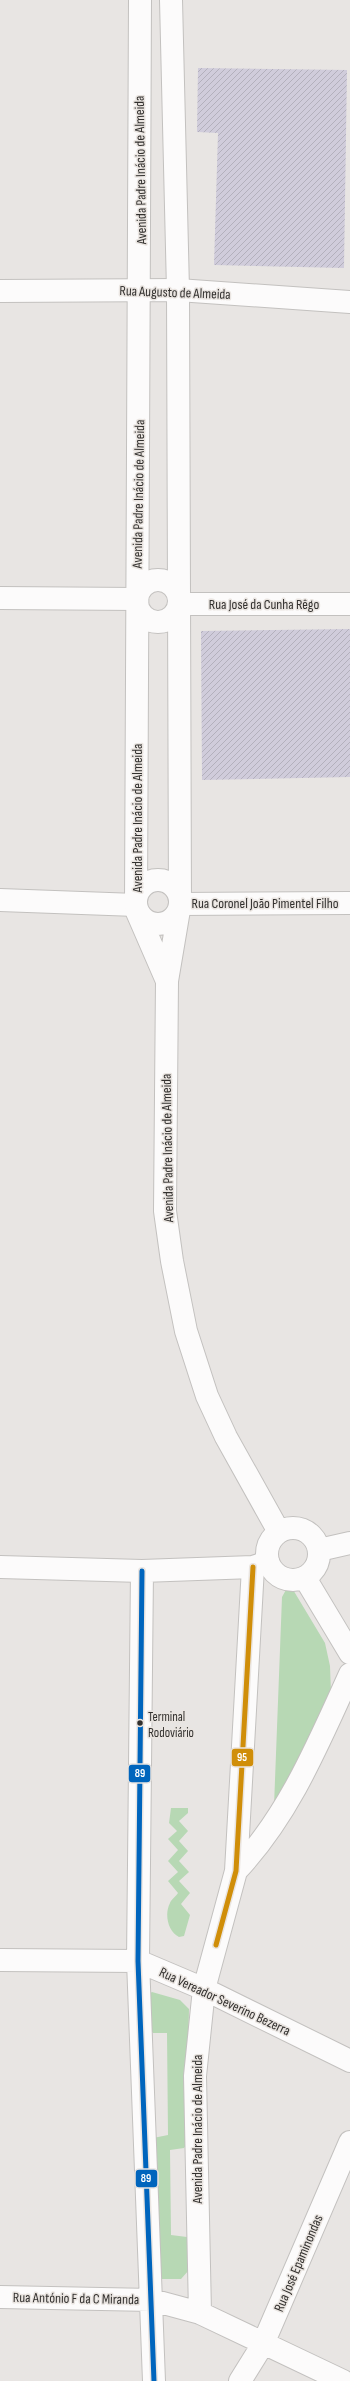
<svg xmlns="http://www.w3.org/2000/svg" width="350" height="2381" viewBox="0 0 350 2381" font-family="'Sofia Sans Condensed',sans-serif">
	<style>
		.green { fill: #b7d8b4 }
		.building { fill: url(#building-hatch) }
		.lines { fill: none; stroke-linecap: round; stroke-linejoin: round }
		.minor-casing { stroke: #c3c1bf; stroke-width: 24 }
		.major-casing { stroke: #c3c1bf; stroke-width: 24 }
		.minor { stroke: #fcfbfb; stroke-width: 22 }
		.major { stroke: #fcfbfb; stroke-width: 22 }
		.bus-1-casing { stroke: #eae5e1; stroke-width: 8 }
		.bus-2-casing { stroke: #eae5e1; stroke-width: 8 }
		.bus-1 { stroke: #0065bd; stroke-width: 5 }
		.bus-2 { stroke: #d08e09; stroke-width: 5 }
		.bus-dot { fill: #32302e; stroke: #eae5e1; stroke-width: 1.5 }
		.labels { text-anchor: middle; stroke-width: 3; stroke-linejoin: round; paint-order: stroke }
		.bus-label { font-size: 13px; fill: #32302e; stroke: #eae5e1; text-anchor: start }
		.street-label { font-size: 14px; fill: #32302e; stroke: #eae5e1 }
		.line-badge { stroke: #eae5e1; stroke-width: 1.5 }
		.badge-label { font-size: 11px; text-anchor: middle; font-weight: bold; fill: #fff }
	</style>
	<defs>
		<pattern id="building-hatch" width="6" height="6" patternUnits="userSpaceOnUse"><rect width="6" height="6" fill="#d0ccdb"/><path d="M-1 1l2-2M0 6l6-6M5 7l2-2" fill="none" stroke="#b3b0bc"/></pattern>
	</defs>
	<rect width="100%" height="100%" fill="#e8e5e3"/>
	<path class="green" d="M287 1588H292L325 1643 330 1666 331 1693 327 1715 274 1806 282 1597Z
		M171 1808H188V1813L179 1821 188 1831 179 1841 188 1851 179 1861 189 1872 179 1881 190 1893 181 1904 190 1915 184 1936 179 1937C168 1932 164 1914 170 1903 171 1900 176 1896 178 1893L168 1881 178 1872 168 1861 178 1850 168 1839 177 1831 169 1823Z
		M152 1992 180 2000 189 2009 186 2145 184 2148 170 2150 171 2235 187 2237 189 2270 181 2279H159L153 2138 168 2135 167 2033H153L150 2029 147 1995Z"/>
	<path class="building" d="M198 68 347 70 344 268 214 265 218 133 197 132Z
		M350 629V777L202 780 201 631Z"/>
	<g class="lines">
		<g class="minor-casing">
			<path id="minor" d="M0 291 178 290 350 302
				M0 598 137 599
				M179 604H350
				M0 900 136 905
				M180 904 350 903
				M319 1550 350 1543
				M0 1567 142 1571 253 1567 268 1562
				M142 1571 138 1961 154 2381
				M236 1871C289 1815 318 1744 350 1674
				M0 1960 138 1961 204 1989 350 2061
				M0 2297 152 2300 200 2313 343 2381
				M200 2313 195 2076 204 1989 236 1871 253 1567
				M240 2381 263 2344 350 2142"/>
		</g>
		<g class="major-casing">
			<path id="major" d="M140 0 136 905 137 912 167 981
				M171 0 178 290 180 904 167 981 165 1211 172 1261 186 1331 207 1396 226 1437 279 1532
				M137 601a21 21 0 1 1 42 0a21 21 0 1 1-42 0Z
				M136 902a22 22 0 1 1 44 0a22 22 0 1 1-44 0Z
				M267 1554a26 26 0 1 1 52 0a26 26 0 1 1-52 0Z
				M305 1578 350 1653"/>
		</g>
		<use href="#minor" class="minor"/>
		<use href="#major" class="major"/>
		<g class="bus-1-casing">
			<path id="bus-1" d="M142 1571 138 1961 154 2381"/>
		</g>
		<g class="bus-2-casing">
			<path id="bus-2" d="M216 1945 236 1871 253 1567"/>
		</g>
		<use href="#bus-1" class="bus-1"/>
		<use href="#bus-2" class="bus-2"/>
	</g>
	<circle class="bus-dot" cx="140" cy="1723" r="3.5"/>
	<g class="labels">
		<g class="bus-label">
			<text x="148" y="1721">Terminal<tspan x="148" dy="16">Rodoviário</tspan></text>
		</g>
		<g class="street-label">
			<text transform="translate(140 170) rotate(-91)" y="5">Avenida Padre Inácio de Almeida</text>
			<text transform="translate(175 292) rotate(2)" y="5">Rua Augusto de Almeida</text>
			<text transform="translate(138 494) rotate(-89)" y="5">Avenida Padre Inácio de Almeida</text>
			<text x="264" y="609">Rua José da Cunha Rêgo</text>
			<text transform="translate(137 818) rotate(-90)" y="5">Avenida Padre Inácio de Almeida</text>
			<text x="265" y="908">Rua Coronel João Pimentel Filho</text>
			<text transform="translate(167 1148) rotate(-91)" y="5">Avenida Padre Inácio de Almeida</text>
			<text transform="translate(225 2001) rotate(25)" y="5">Rua Vereador Severino Bezerra</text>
			<text transform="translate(197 2129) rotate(-90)" y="5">Avenida Padre Inácio de Almeida</text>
			<text transform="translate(298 2263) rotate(-67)" y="5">Rua José Epaminondas</text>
			<text transform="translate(76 2298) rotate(1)" y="5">Rua António F da C Miranda</text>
		</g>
	</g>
	<g class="line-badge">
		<rect x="231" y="1748" width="23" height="19" rx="4" fill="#d08e09"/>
		<rect x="128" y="1764" width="23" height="19" rx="4" fill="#0065bd"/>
		<rect x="135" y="2169" width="23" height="19" rx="4" fill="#0065bd"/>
	</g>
	<g class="badge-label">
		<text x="242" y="1761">95</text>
		<text x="140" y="1777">89</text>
		<text x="146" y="2182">89</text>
	</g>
</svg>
